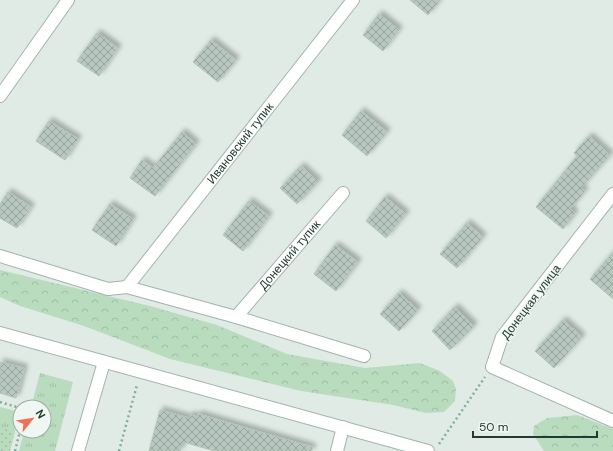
<svg xmlns="http://www.w3.org/2000/svg" width="613" height="451" viewBox="0 0 613 451" font-family="'DM Sans',sans-serif">
	<style>
		.grass { fill: url(#grass-tufts) }
		.forest { fill: url(#forest-crowns) }
		.park { fill: url(#park-dots) }
		.building { fill: url(#building-cross-hatch); stroke: #b2c4bb; filter: url(#shadow) }
		.lines { fill: none; stroke-linecap: round; stroke-linejoin: round }
		.minor-casing { stroke: #a3b3ab; stroke-width: 14 }
		.path { stroke: #80ae9c; stroke-width: 2.5; stroke-dasharray: 2 3; stroke-linecap: butt }
		.minor { stroke: #fff; stroke-width: 12 }
		.labels { text-anchor: middle; stroke-width: 3; stroke-linejoin: round; paint-order: stroke }
		.street-label { font-size: 12px; fill: #213b31; stroke: #f0f7f3 }
	</style>
	<defs>
		<pattern id="grass-tufts" width="24" height="20" patternUnits="userSpaceOnUse"><rect width="24" height="20" fill="#b9dcbf"/><path d="M3 7l-1-3M5 7V3M7 7l1-3M15 17l-1-3M17 17v-4M19 17l1-3" fill="none" stroke="#9fbea5"/></pattern>
		<pattern id="forest-crowns" width="20" height="18" patternUnits="userSpaceOnUse"><rect width="20" height="18" fill="#b9dcbf"/><path d="M2 6a3 3 0 1 1 6 0M12 15a3 3 0 1 1 6 0" fill="none" stroke="#9fbea5"/></pattern>
		<pattern id="park-dots" width="8" height="8" patternUnits="userSpaceOnUse"><rect width="8" height="8" fill="#b9dcbf"/><path d="M2 2h.1M6 6h.1" fill="none" stroke="#9fbea5" stroke-width="1.8" stroke-linecap="round"/></pattern>
		<pattern id="building-cross-hatch" width="8" height="8" patternUnits="userSpaceOnUse"><rect width="8" height="8" fill="#b8c8c0"/><path d="M0 0l8 8M0 8l8-8" fill="none" stroke="#95a49d"/></pattern>
		<filter id="shadow"><feDropShadow dx="3.5" dy="-3.5" stdDeviation="2" flood-color="#0004"/></filter>
	</defs>
	<rect width="100%" height="100%" fill="#e0ebe5"/>
	<path class="grass" d="M40 373 73 382 55 451H19L24 431H44V407H31Z
		M0 407 20 412 10 451H0Z"/>
	<path class="forest" d="M0 270 150 306 217 325 287 354 365 368 420 363 440 371 453 381 456 389 455 401 444 412 426 413 393 405 301 391 170 359 84 326 20 306 0 297Z
		M577 415 613 429V451H544L533 434 534 426 547 418Z"/>
	<path class="park" d="M0 428 15 431 10 451H0Z"/>
	<path class="building" d="M410 0H440L428 15Z
		M379 14 399 30 383 51 363 35Z
		M97 33 118 48 99 76 77 61Z
		M211 40 236 60 218 82 193 62Z
		M361 111 387 132 367 156 342 135Z
		M49 121 78 139 65 160 36 141Z
		M182 132 196 144 155 196 130 178 142 160 153 168Z
		M589 136 610 155 581 188 585 191 570 209 575 213 563 229 536 207 577 156 574 153Z
		M301 166 318 182 297 204 280 188Z
		M8 192 31 207 17 228 0 218V204Z
		M385 197 406 214 386 238 366 221Z
		M249 201 269 216 243 251 223 235Z
		M110 204 133 219 116 246 92 230Z
		M467 223 483 237 457 268 440 254Z
		M335 245 358 262 336 291 314 274Z
		M613 252V299L590 279Z
		M399 293 418 310 399 331 380 314Z
		M455 307 474 326 450 350 432 331Z
		M563 320 582 337 554 368 535 351Z
		M0 362 24 368 16 398 0 393Z
		M160 410 189 418 190 415 198 417V414L312 447V451H215L183 442 180 451H149Z"/>
	<g class="lines">
		<g class="minor-casing">
			<g id="minor">
				<path d="M0 96 68 0"/>
				<path d="M613 194 502 337 492 367 613 421"/>
				<path d="M0 256 108 289 127 287 236 317 364 356"/>
				<path id="s1" d="M127 287 353 0"/>
				<path id="s2" d="M236 317 343 193"/>
				<path d="M0 333 428 451"/>
				<path d="M78 451 104 362"/>
				<path d="M337 451 343 427"/>
			</g>
		</g>
		<path class="path" d="M0 402 20 408
			M439 444 485 377
			M15 451 20 431
			M119 451 137 385"/>
		<use href="#minor" class="minor"/>
	</g>
	<g class="labels">
		<g class="street-label">
			<text dy="4" stroke="none"><textPath href="#s1" startOffset="183">Ивановский тупик</textPath></text>
			<text dy="4" stroke="none"><textPath href="#s2" startOffset="82">Донецкий тупик</textPath></text>
			<text transform="translate(531 302) rotate(-53)" y="4">Донецкая улица</text>
		</g>
	</g>
	<g transform="translate(32 419) rotate(60)"><circle r="19" fill="#f0f7f3" stroke="#9daca5"/>
	<path d="M0-3L7 15L0 10L-7 15Z" fill="#f07158"/>
	<text y="-6" font-size="11" font-weight="bold" text-anchor="middle" fill="#213b31">N</text>
	</g>
	<path d="M473 431v6h124v-6" fill="none" stroke="#213b31" stroke-width="2"/>
	<text x="479" y="431" font-size="12" fill="#213b31" stroke="#f0f7f3" stroke-width="3" paint-order="stroke">50 m</text>
</svg>
